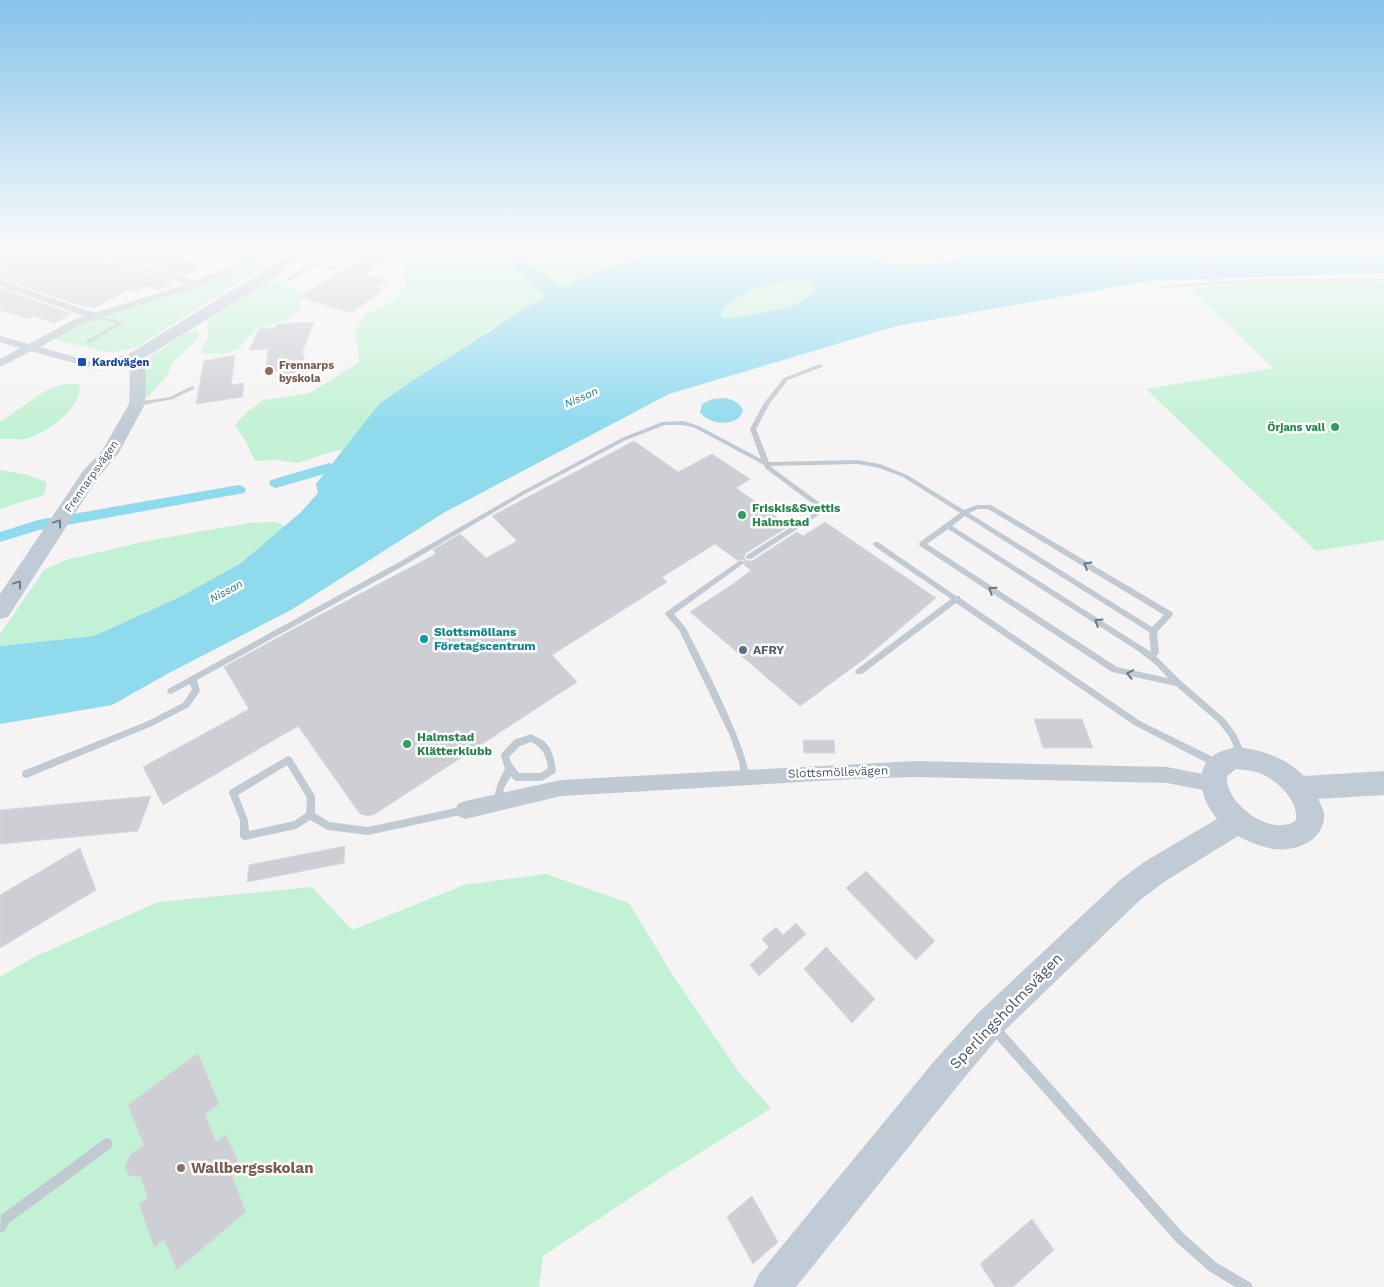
<svg xmlns="http://www.w3.org/2000/svg" width="1384" height="1287" viewBox="0 0 1384 1287" font-family="'Work Sans',sans-serif">
	<style>
		.green { fill: #c3f1d5 }
		.water { fill: #90daee; fill-rule: evenodd }
		.lines { fill: none; stroke-linecap: round; stroke-linejoin: round }
		.canal { fill: #90daee; fill-rule: evenodd }
		.river { fill: #90daee; fill-rule: evenodd }
		.building { fill: #cdcfd5; stroke: #d7d9de }
		.lane { fill: #c1cad2; fill-rule: evenodd }
		.street { fill: #c1cad2; fill-rule: evenodd }
		.secondary { fill: #c1cbd6; fill-rule: evenodd }
		.oneway { stroke: #6e7984 }
		.oneway2 { stroke: #6e7983 }
		.transit-dot { fill: #1a4fb4; stroke: #fff; stroke-width: 2 }
		.education-dot { fill: #8d6e63; stroke: #fff; stroke-width: 2 }
		.leisure-dot { fill: #2e9e5b; stroke: #fff; stroke-width: 2 }
		.culture-dot { fill: #0f9aa8; stroke: #fff; stroke-width: 2 }
		.service-dot { fill: #5c6f8a; stroke: #fff; stroke-width: 2 }
		.labels { text-anchor: middle; stroke-width: 5; stroke-linejoin: round; paint-order: stroke }
		.far-transit-label { font-size: 11px; font-weight: bold; fill: #164399; stroke: #fff; text-anchor: start }
		.far-education-label { font-size: 11px; font-weight: bold; fill: #785e54; stroke: #fff; text-anchor: start }
		.far-water-label { font-size: 11px; font-style: italic; fill: #0c7c9b; stroke: #fff }
		.far-leisure-label { font-size: 11px; font-weight: bold; fill: #27864d; stroke: #fff; text-anchor: end }
		.far-street-label { font-size: 11px; fill: #4a5661; stroke: #fff }
		.leisure-label { font-size: 12px; font-weight: bold; fill: #27864d; stroke: #fff; text-anchor: start }
		.culture-label { font-size: 12px; font-weight: bold; fill: #0d838f; stroke: #fff; text-anchor: start }
		.service-label { font-size: 12px; font-weight: bold; fill: #4e5e75; stroke: #fff; text-anchor: start }
		.street-label { font-size: 12px; fill: #4a5661; stroke: #fff }
		.near-street-label { font-size: 15px; fill: #4a5661; stroke: #fff }
		.near-education-label { font-size: 15px; font-weight: bold; fill: #785e54; stroke: #fff; text-anchor: start }
	</style>
	<rect width="100%" height="100%" fill="#f5f3f3"/>
	<path class="green" d="M277 246H297L135 348 115 352H107L51 339 82 323 163 298 219 277Z
		M397 246H674L583 277 489 330 380 403 345 449 324 454 298 463 278 460 255 461 245 440 235 425 247 412 263 400 310 393 359 362 358 345 354 335 364 314 388 305 406 286 403 270 408 256Z
		M857 246H1033L920 265H895L859 254Z
		M801 280 812 284 815 290C800 306 787 307 767 311 748 315 741 318 721 317L722 308C750 287 767 284 801 280Z
		M276 281C296 288 298 287 300 308L291 318 256 329 238 349 228 353 203 354 201 350 209 337 207 325 210 318 268 282Z
		M1331 281 1384 282V540L1316 551 1146 389 1273 368 1189 288 1242 282Z
		M196 330 199 333 197 340 172 363 168 374 149 396 144 397 145 360 183 335Z
		M65 384H79C85 406 44 436 24 439 16 440 8 438 0 439V422L49 388Z
		M0 470 24 474 47 482 44 495 0 509Z
		M276 522 285 526 241 563 182 596 94 636 0 646V634L44 570 66 560 147 541 249 523Z
		M546 874 629 903 672 974 738 1071 771 1108 671 1171 543 1256 539 1287H0V977L34 957 158 902 312 887 352 930 464 885Z"/>
	<path class="water" d="M674 246H859L857 247 859 254 895 265H920L1033 246H1384V273L1148 281 897 326 669 394 445 512 291 610 167 674 112 705 0 724V646L94 636 182 596 241 563 301 512 318 493 316 484 380 403 415 379 527 307 583 277ZM801 280 812 284 815 290C799 307 786 307 765 312 749 315 737 319 721 317L722 308C750 287 768 284 801 280Z
		M725 398C733 400 739 402 743 410 739 428 708 425 700 412L702 404 712 399Z"/>
	<g class="lines">
		<path class="canal" d="M329 463 334 465 336 468 334 471 276 488 271 486 269 483 271 480Z
			M239 485 244 487 246 490 244 493 39 530 0 542V532L38 520Z"/>
		<path class="river" d="M521 261 527 262 561 288 563 292 561 296 554 298 547 296 515 270 512 266 515 262Z"/>
	</g>
	<path class="building" d="M20 246H37L0 257V252Z
		M59 246H82L131 269 173 282 158 290 146 286 136 291 128 290 94 308 88 306 85 307 0 278V267Z
		M101 246H131L148 253 158 249 204 265 185 276 139 261Z
		M379 249 397 254 364 274 388 281 377 288 384 290 351 313 299 297Z
		M0 288 72 314 54 323 34 316 29 319 0 310Z
		M314 322 301 355 304 354 303 378 282 381 283 370 266 373 268 349 249 350 259 329 275 328 277 324Z
		M235 355 231 385 244 383 242 397 196 404 204 361Z
		M634 441 678 472 712 454 750 479 736 488 789 526 746 553 744 558 747 561H752L797 532 803 536 825 522 936 598 863 660 800 706 690 612 736 582 751 570 744 565 745 560H737L715 544 662 577 667 582 552 655 577 682 375 814 368 816 360 814 298 726 163 805 143 767 249 709 224 667 316 617 436 554 433 550 460 534 486 558 517 541 492 516Z
		M1034 719H1082L1093 748H1043Z
		M803 740H834L835 753H804Z
		M151 796 138 831 0 844V810Z
		M345 846 344 863 247 882 249 865Z
		M80 848 96 890 0 948V895Z
		M866 871 935 941 916 960 846 888Z
		M796 923 806 934 759 976 750 965 769 947 762 939 776 927 783 935Z
		M826 947 875 999 852 1023 804 969Z
		M198 1053 219 1104 205 1114 216 1142 226 1135 241 1168 232 1176 246 1212 177 1270 164 1240 154 1247 139 1204 148 1198 140 1176H129L125 1167 130 1155 144 1145 128 1105Z
		M752 1196 778 1242 753 1264 727 1217Z
		M1032 1219 1054 1250 1013 1287H995L980 1264Z"/>
	<g class="lines">
		<path class="lane" d="M364 248 368 249 333 270 313 266 287 282 283 281 309 264 292 260V258L330 267Z
			M1259 279H1384V281H1259L1161 288 1159 287 1161 286Z
			M91 315 123 322V323L90 343H86V341L117 323 91 317Z
			M820 364 822 365V367L788 380 770 403 756 429 769 462 858 460 880 464 907 475 964 510 977 505H991L1172 612 1173 614 1172 616 1157 632 1159 653 1156 656 1181 681 1225 719 1236 734 1246 756 1245 759 1242 760 1239 759 1230 738 1219 723 1176 686 1112 672 920 546 919 544 920 542 960 513 903 477 879 468 858 464 770 466 828 509 751 559H747L746 557 747 555 820 509 766 469 764 465 695 428 683 425H665L626 440 525 494 405 565 197 680 200 691 189 707 152 726 29 777 26 778 23 777 22 774 23 771 146 722 183 703 192 690 190 684 171 694 168 693 167 691 168 689 401 561 521 492 622 438 662 422 683 421 699 426 761 459 750 429 764 403 784 378ZM978 509H988L1164 615 1152 627 969 513ZM965 516 1149 632 1151 652 952 526ZM948 529 1138 651 1156 665 1168 678 1117 667 927 544Z
			M192 386 194 387V389L173 399 137 406 134 404 137 402 170 397Z
			M874 542H878L956 596H960V598L1140 721 1221 761 1222 764 1221 767 1218 768 1215 767 1134 725 956 603 862 674H856L855 672 856 670 951 599 874 546 873 544Z
			M739 561H743L744 563 674 614 686 628C698 653 754 758 748 779L745 780 742 779 739 762 730 736 679 630 665 614 666 612Z
			M531 734 544 741 550 748 554 759 556 770 555 773 542 781H517L514 780 511 776 504 788 502 806 499 807 496 806C492 792 499 781 505 769L501 756 502 753 514 740ZM531 742C543 748 546 755 548 768L541 773H519L512 764 509 757 520 746Z
			M288 756 291 757 314 794 315 797V813L329 822 368 827 465 806 468 807 469 810 468 813 465 814 368 835 328 830 310 820 296 829 245 840 242 839 240 836V820L229 793 230 790ZM287 765 307 798 306 813 294 821 249 831 248 820 238 795Z
			M994 1023 998 1024 1184 1234 1217 1263 1251 1283 1253 1287H1235L1209 1271 1176 1242 990 1032 989 1028 990 1024Z
			M107 1138 111 1140 113 1144 111 1148 9 1223 4 1231 0 1233 1 1215 103 1140Z"/>
		<path class="street" d="M43 246H57L0 265V259Z
			M84 246H97L138 263 195 281 231 265 257 249 254 246H264L268 250 237 269 200 286 81 324 40 347 88 361 135 354 139 355 141 357 139 359 88 367 31 351 0 367V359L20 348 0 342V336L29 344 73 320 84 316 0 286V280L95 313 186 284 132 267Z
			M543 276 547 277V281L533 285 528 282Z
			M915 761 1167 767 1213 776 1220 778 1222 784 1220 790 1213 792 1167 783 915 777 853 779 561 796 465 819 458 816 455 810 458 804 465 801 561 780Z"/>
		<path class="secondary" d="M304 246H319L277 276 143 359 146 374 145 404 118 454 97 479 8 617 0 619V594L83 471 102 451 129 404 130 374 127 357 129 354Z
			M1236 747C1262 750 1285 757 1304 776L1384 771V795L1318 799C1320 803 1323 809 1324 813 1326 840 1297 852 1274 849 1262 847 1249 842 1238 836L1164 882 1140 900 1001 1034 960 1083 796 1287H753L759 1274 936 1059 979 1012 1120 880 1144 862 1217 819C1203 802 1191 771 1214 755 1220 751 1229 749 1236 747ZM1236 769C1242 770 1250 770 1256 772 1274 777 1299 799 1296 820 1273 839 1224 803 1227 776Z"/>
	</g>
	<defs><path id="oneway-chevron" d="M-2-3.5L2.5 0L-2 3.5" fill="none" stroke-width="1.6" stroke-linecap="round" stroke-linejoin="round" transform="scale(1.25)"/></defs>
	<g class="oneway">
		<use href="#oneway-chevron" transform="translate(58 523) rotate(-56)"/>
		<use href="#oneway-chevron" transform="translate(18 584) rotate(-56)"/>
	</g>
	<g class="oneway2">
		<use href="#oneway-chevron" transform="translate(1087 565) rotate(-149)"/>
		<use href="#oneway-chevron" transform="translate(992 590) rotate(-147)"/>
		<use href="#oneway-chevron" transform="translate(1098 622) rotate(-148)"/>
		<use href="#oneway-chevron" transform="translate(1130 674) rotate(-169)"/>
	</g>
	<linearGradient id="sky" x2="0" y2="1"><stop stop-color="#85c3ea"/><stop offset="0.58" stop-color="#fafafa"/><stop offset="1" stop-color="#fafafa" stop-opacity="0"/></linearGradient>
	<rect width="1384" height="426" fill="url(#sky)"/>
	<rect class="transit-dot" x="77" y="357" width="10" height="10" rx="2.5"/>
	<g class="education-dot">
		<circle cx="269" cy="371" r="5"/>
		<circle cx="181" cy="1168" r="5"/>
	</g>
	<g class="leisure-dot">
		<circle cx="1335" cy="427" r="5"/>
		<circle cx="742" cy="515" r="5"/>
		<circle cx="407" cy="744" r="5"/>
	</g>
	<circle class="culture-dot" cx="424" cy="639" r="5"/>
	<circle class="service-dot" cx="743" cy="650" r="5"/>
	<g class="labels">
		<g class="far-transit-label">
			<text x="92" y="366">Kardvägen</text>
		</g>
		<g class="far-education-label">
			<text x="279" y="369">Frennarps<tspan x="279" dy="13">byskola</tspan></text>
		</g>
		<g class="far-water-label">
			<text transform="translate(581 397) rotate(-24)" y="4">Nissan</text>
			<text transform="translate(226 591) rotate(-28)" y="4">Nissan</text>
		</g>
		<g class="far-leisure-label">
			<text x="1325" y="431">Örjans vall</text>
		</g>
		<g class="far-street-label">
			<text transform="translate(91 476) rotate(-55)" y="4">Frennarpsvägen</text>
		</g>
		<g class="leisure-label">
			<text x="752" y="512">Friskis&amp;Svettis<tspan x="752" dy="14">Halmstad</tspan></text>
			<text x="417" y="741">Halmstad<tspan x="417" dy="14">Klätterklubb</tspan></text>
		</g>
		<g class="culture-label">
			<text x="434" y="636">Slottsmöllans<tspan x="434" dy="14">Företagscentrum</tspan></text>
		</g>
		<g class="service-label">
			<text x="753" y="654">AFRY</text>
		</g>
		<g class="street-label">
			<text transform="translate(838 772) rotate(-2)" y="4">Slottsmöllevägen</text>
		</g>
		<g class="near-street-label">
			<text transform="translate(1006 1011) rotate(-46)" y="5">Sperlingsholmsvägen</text>
		</g>
		<g class="near-education-label">
			<text x="191" y="1173">Wallbergsskolan</text>
		</g>
	</g>
</svg>
